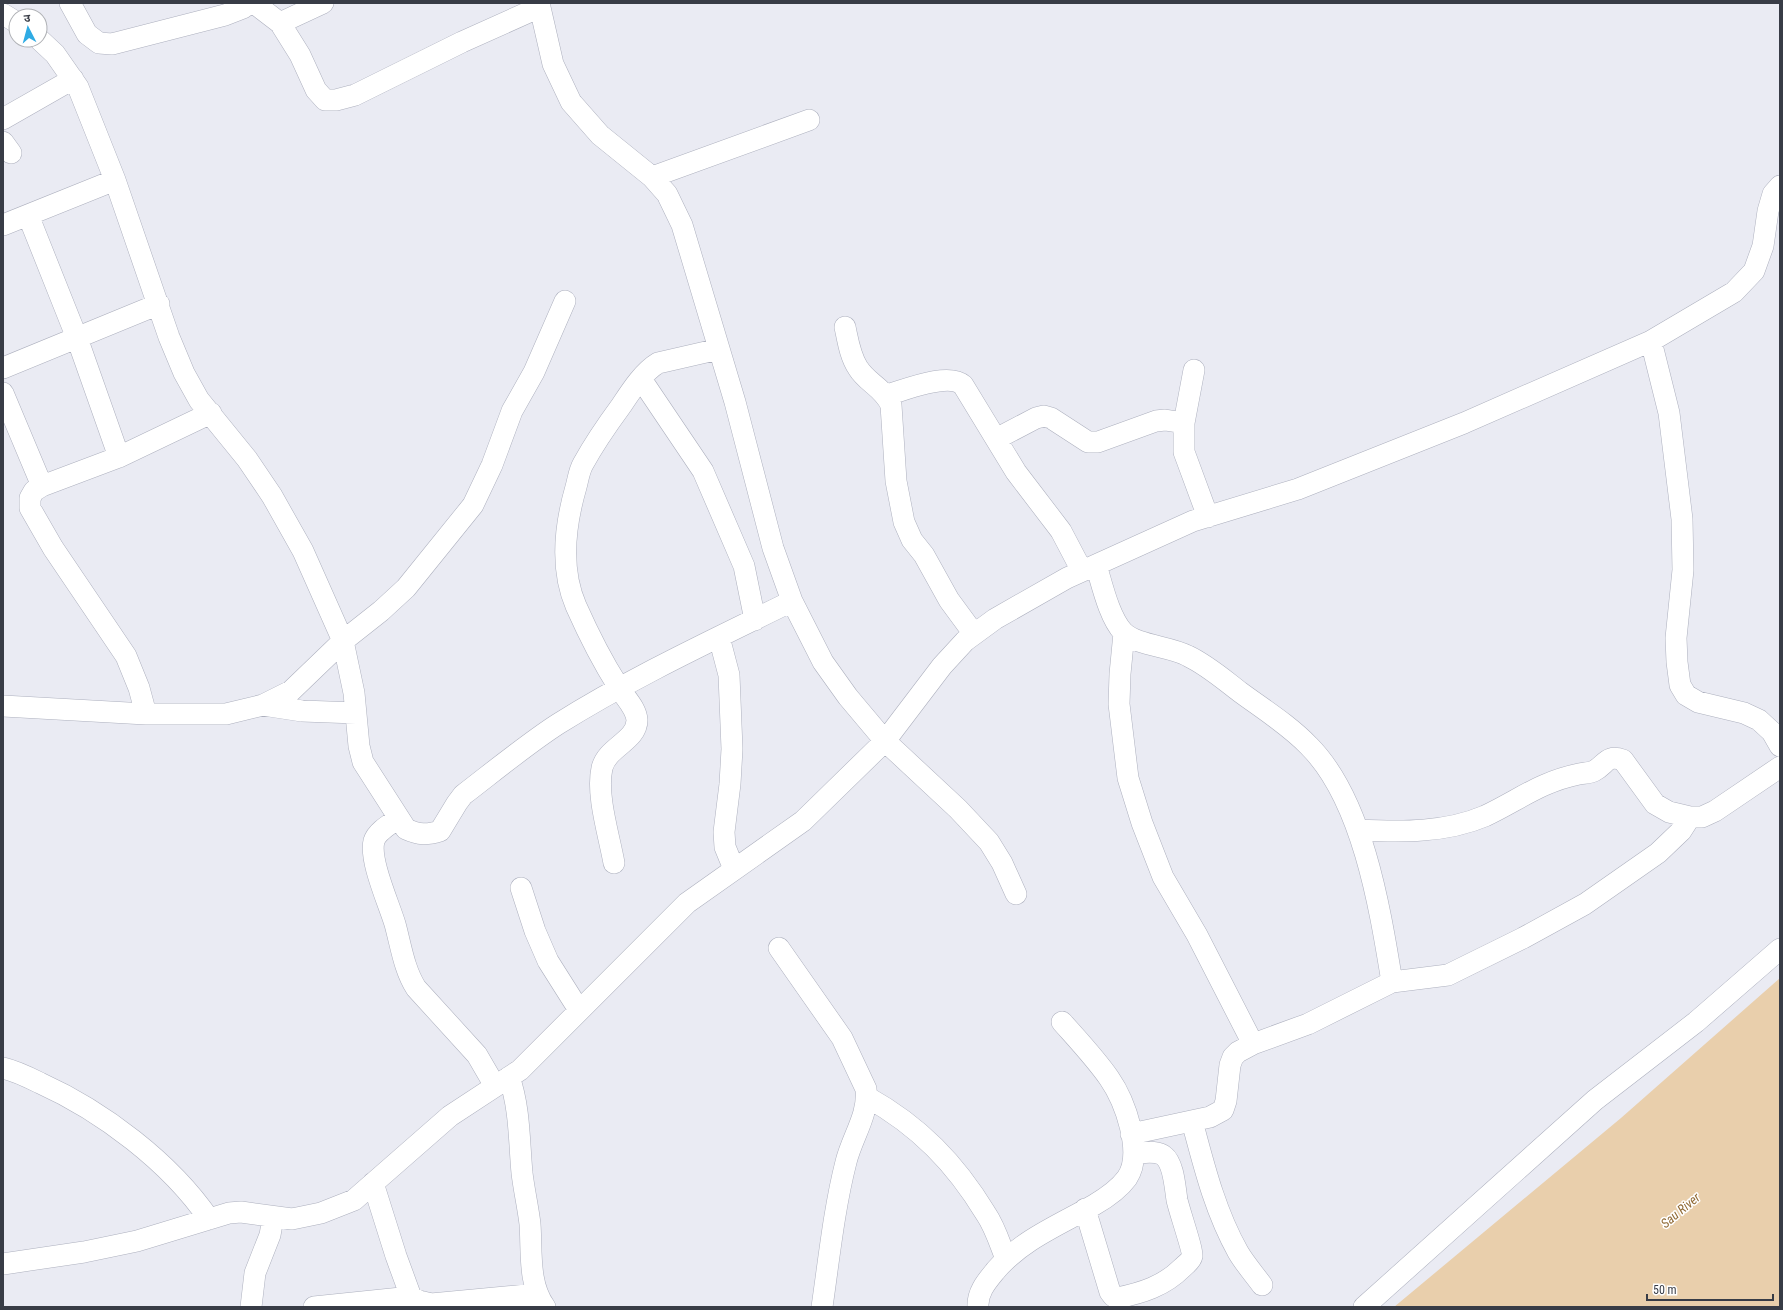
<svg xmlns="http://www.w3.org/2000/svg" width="1783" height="1310" viewBox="0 0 1783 1310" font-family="'Roboto Condensed','Noto Sans Devanagari',sans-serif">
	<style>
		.water { fill: #e9cfac }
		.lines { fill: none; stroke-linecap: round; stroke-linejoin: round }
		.minor-casing { stroke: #adb0be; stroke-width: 22 }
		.minor { stroke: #fff; stroke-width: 21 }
		.labels { text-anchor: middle; stroke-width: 3; stroke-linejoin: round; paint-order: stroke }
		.water-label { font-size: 13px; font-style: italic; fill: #916b36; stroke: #fff }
	</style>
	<rect width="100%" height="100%" fill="#eaebf3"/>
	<path class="water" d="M1780 978V1307H1394L1621 1118Z"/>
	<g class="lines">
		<g class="minor-casing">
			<path id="minor" d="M70 3 87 34 99 43 112 44 225 15 243 8 250 3
				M254 3 280 23 300 55 316 90 325 100H336L355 95 462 42 540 7
				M539 3 553 64 571 102 600 135 652 177 667 194 682 225 735 402 773 548 792 601 823 662 848 697 885 741 958 809 989 842 1002 863 1016 894
				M3 14 16 22
				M280 23 323 3
				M40 40 55 54 78 87 115 180 169 337 184 373 199 400 247 459 272 496 303 551 343 641 354 693 359 746 363 762 406 829C419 835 427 835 440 831L457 803 463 795C493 772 527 744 558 724 633 677 713 640 792 601
				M3 119 73 79
				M3 142 11 153
				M652 177 809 120
				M28 215 77 338 119 457
				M3 225 115 180
				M845 327C848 341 850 356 858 368 867 383 883 387 891 405L896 481 904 522 912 540 924 555 949 600 974 634
				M1651 341 1669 413 1682 519 1683 570 1676 638 1677 662 1680 685 1686 695 1698 702 1744 713 1759 720 1772 732 1780 746
				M3 368 159 304
				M1194 370 1184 423V452L1208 517
				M641 379 703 471 744 566 755 620
				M3 393 42 486
				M887 395C905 390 948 372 963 385L1016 472 1061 531 1082 571
				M996 439 1036 418 1044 416 1051 418 1088 442H1098L1156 421 1165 420 1184 423
				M1096 565C1102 584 1109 617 1123 632 1137 646 1170 646 1188 656 1207 665 1223 679 1240 692 1263 709 1289 725 1309 746 1363 800 1380 909 1392 982
				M1124 633 1120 674 1119 704 1128 778 1142 823 1163 877 1197 935 1253 1044
				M719 637 729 675 732 749 730 784 724 832 725 847 734 869
				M263 705 302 711 356 713
				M3 706 146 714H226L263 705 291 691 343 641 381 611 406 588 473 505 492 465 512 411 534 372 565 301
				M146 714 139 688 126 656 53 548 30 508V498L34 491 42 486 119 457 211 413
				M399 818C392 823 377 831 374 841 369 860 389 904 395 924 401 946 404 969 416 988L477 1055 495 1086
				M1358 830C1401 832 1445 833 1485 816 1519 800 1540 782 1579 774 1584 773 1590 773 1594 771 1606 765 1606 754 1623 760L1655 804 1669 812 1690 817H1702L1715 811 1780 767
				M614 863C609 835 596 795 602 768 607 747 637 741 637 720 636 707 624 697 618 686 602 661 588 633 576 606 560 569 565 525 576 487 578 480 579 471 583 464 594 444 607 425 621 406 631 391 643 372 658 363L719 349
				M521 888 535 931 548 961 579 1010
				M779 948 842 1038 866 1089C869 1115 852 1137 846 1162 834 1209 829 1259 822 1307
				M3 1068C16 1071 28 1077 40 1083 102 1111 170 1162 209 1219
				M509 1077C520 1108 519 1141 522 1173 524 1190 528 1207 530 1224 532 1251 528 1284 545 1307
				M867 1097C919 1126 955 1163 986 1214 995 1227 1000 1244 1006 1259
				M1192 1121C1204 1166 1215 1211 1238 1252 1245 1264 1254 1274 1262 1285
				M1131 1134 1210 1117 1223 1110 1226 1101 1230 1065 1233 1057 1238 1052 1253 1044 1308 1024 1392 982 1448 975 1523 938 1585 904 1658 853 1681 831 1690 817
				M373 1183 396 1256 411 1297 419 1301 431 1304 537 1294
				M1085 1209 1110 1292 1113 1296 1117 1298C1142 1293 1164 1286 1182 1268 1186 1264 1191 1261 1192 1256 1193 1250 1179 1210 1177 1200 1175 1188 1174 1164 1164 1156 1157 1150 1143 1153 1134 1153
				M3 1264 84 1252 137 1241 229 1213 241 1212 292 1219 321 1213 354 1200 450 1116 520 1070 687 903 803 821 885 741 942 666 965 641 995 619 1067 578 1193 521 1298 489 1464 423 1651 341 1734 292 1754 271 1763 246 1768 211 1773 194 1780 186
				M251 1307 255 1273 270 1235 273 1218
				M314 1307 411 1297
				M978 1307C977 1292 987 1281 996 1270 1023 1239 1059 1225 1094 1205 1106 1198 1119 1189 1127 1178 1144 1153 1125 1101 1109 1078 1095 1058 1078 1040 1062 1022
				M1364 1307 1595 1100 1696 1022 1780 949"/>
		</g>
		<use href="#minor" class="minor"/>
	</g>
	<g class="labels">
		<g class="water-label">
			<text transform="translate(1680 1210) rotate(-40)" y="5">Sau River</text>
		</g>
	</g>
	<rect width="1783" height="1310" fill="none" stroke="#383c46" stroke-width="8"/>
	<g transform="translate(28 28) rotate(354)"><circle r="19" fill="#ffffff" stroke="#afb1b5"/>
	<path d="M0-3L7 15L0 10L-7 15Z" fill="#2fabe4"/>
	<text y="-6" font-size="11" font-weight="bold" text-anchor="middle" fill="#383c46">उ</text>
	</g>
	<path d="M1647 1294v6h126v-6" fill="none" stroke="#383c46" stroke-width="2"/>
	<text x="1653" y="1294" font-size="12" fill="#383c46" stroke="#ffffff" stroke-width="3" paint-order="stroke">50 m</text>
</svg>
